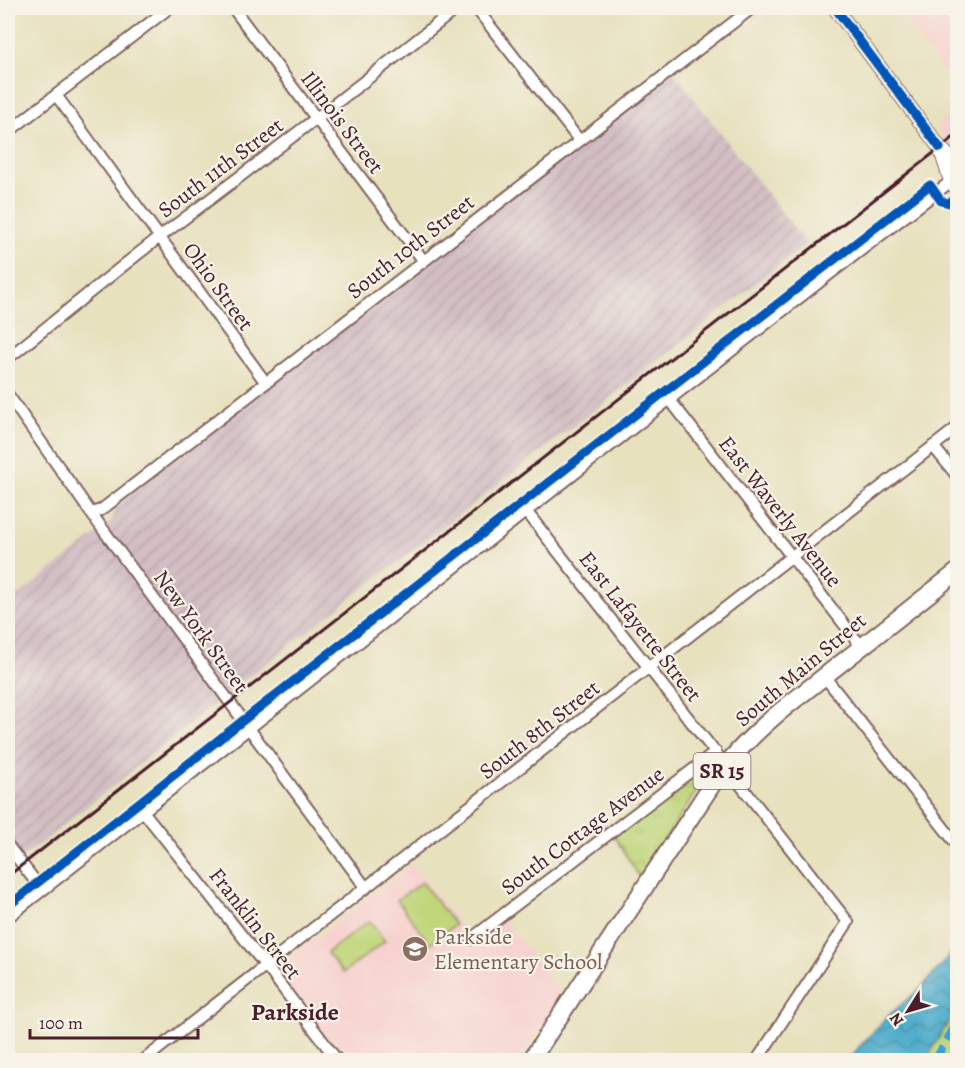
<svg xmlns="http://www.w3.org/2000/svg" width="965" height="1068" viewBox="0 0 965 1068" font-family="Alegreya,serif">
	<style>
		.built { fill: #f7d0cd }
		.industrial { fill: url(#industrial-furrows) }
		.park { fill: url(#park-tufts); stroke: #857a52; stroke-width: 1.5 }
		.pitch { fill: #c0d67a; stroke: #857a52; stroke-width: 1.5 }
		.water { fill: url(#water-waves); stroke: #4c667c; stroke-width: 1.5 }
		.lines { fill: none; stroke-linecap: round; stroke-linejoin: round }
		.street-casing { stroke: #81635e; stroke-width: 14 }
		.secondary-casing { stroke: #81635e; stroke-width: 16 }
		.primary-casing { stroke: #81635e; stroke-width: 20 }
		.street { stroke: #fff; stroke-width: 10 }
		.secondary { stroke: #fff; stroke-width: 14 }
		.primary { stroke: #fff; stroke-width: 16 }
		.rail { stroke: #4a1f2b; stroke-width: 3 }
		.quiet { stroke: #409be1; stroke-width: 8; stroke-dasharray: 15 8; stroke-linecap: butt }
		.cycleway-casing { stroke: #f7f3e8; stroke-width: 13 }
		.cycleway { stroke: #0057b8; stroke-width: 9 }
		.labels { text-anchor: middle; stroke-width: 4.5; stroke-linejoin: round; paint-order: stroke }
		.shield { fill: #f7f3e8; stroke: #7e5f64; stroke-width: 1.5 }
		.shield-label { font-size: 21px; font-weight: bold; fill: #4a1f2b }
		.street-label { font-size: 22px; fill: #4a1f2b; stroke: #f7f3e8 }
		.education-label { font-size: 22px; fill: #785e54; stroke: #f7f3e8; text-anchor: start }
		.neighbourhood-label { font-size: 24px; font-weight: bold; fill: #4a1f2b; stroke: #f7f3e8 }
	</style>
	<defs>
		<pattern id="industrial-furrows" width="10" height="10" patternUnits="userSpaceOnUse" patternTransform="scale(1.5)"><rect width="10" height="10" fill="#d2bec3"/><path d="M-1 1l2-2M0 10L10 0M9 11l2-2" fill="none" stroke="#b6a3a8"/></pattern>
		<pattern id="park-tufts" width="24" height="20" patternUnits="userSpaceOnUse" patternTransform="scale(1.5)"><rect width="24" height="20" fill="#c0d67a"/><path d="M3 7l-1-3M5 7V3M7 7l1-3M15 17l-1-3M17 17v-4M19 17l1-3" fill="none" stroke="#a6b76a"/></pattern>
		<pattern id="water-waves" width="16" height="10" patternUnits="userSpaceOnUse" patternTransform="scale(1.5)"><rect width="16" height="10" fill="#4daccc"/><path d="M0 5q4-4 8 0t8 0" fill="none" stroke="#428ba6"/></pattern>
	</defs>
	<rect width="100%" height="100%" fill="#f7f3e8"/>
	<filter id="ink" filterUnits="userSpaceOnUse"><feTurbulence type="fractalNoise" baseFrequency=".0167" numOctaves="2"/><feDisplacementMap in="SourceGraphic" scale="12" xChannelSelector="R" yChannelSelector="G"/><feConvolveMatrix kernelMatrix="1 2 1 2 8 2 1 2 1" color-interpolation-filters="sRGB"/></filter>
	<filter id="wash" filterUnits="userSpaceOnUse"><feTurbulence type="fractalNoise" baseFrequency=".008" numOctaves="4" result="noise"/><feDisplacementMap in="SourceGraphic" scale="24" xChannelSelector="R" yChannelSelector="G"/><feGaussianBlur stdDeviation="1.35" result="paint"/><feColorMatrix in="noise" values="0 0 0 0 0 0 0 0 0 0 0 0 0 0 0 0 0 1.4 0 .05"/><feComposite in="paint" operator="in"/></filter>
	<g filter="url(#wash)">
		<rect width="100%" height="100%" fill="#e7e1be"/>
		<path class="built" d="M896 8H957V90Z
			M957 109V154L939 131 938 127 941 121Z
			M412 864 467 935 485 933 503 919 563 995 521 1060H344L284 983 281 976V968L285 962Z"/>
		<path class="industrial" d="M671 69 806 244 649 368 219 700 123 778 8 869V604L96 535 112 520 115 507 190 440Z"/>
		<path class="park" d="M709 762 712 767 640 878 613 834Z
			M957 960 958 1058 956 1060H870Z"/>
		<path class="pitch" d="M422 882 455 925 430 944 397 900Z
			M369 921 385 941 343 973 327 953Z"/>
		<path class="water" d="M957 946V1007L926 1060H847L889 1015 921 988 945 961Z"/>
	</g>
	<g filter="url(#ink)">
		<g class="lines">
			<g class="street-casing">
				<path id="street" d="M233 8 423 260
					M476 8 579 140
					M56 95 266 383
					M8 132 169 8
					M8 358C59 318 109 276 161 236 261 161 360 86 457 8
					M8 395 91 513 366 888
					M670 400 861 646
					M933 446 958 477
					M526 511 848 922 757 1060
					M91 513 101 510 752 8
					M824 676 958 846
					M143 811 273 975 337 1060
					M8 846 42 890
					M8 917 827 276 958 176
					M471 939 716 752
					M144 1060 958 427"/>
			</g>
			<g class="secondary-casing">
				<path id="secondary" d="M835 8 940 148 958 166
					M942 153 951 181 958 190"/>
			</g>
			<g class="primary-casing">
				<path id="primary" d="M531 1060 719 774C739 747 762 726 788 705L958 571"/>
			</g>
			<use href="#street" class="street"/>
			<use href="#secondary" class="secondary"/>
			<use href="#primary" class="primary"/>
			<path class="rail" d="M8 876 958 134"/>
			<path class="quiet" d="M935 1060 958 1021"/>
			<g class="cycleway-casing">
				<path id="cycleway" d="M835 8 940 148
					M8 906 255 711 930 185 941 201 949 203 958 196"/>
			</g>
			<use href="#cycleway" class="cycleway"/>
		</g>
	</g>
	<defs>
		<g id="school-disc" transform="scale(1.35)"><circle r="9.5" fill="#8d6e63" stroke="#f7f3e8"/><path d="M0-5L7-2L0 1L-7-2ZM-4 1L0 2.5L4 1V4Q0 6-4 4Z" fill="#fff"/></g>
	</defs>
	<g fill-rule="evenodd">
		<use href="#school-disc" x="415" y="949"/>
	</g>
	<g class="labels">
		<rect class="shield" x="693.5" y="753" width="57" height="36" rx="4.5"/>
		<g class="shield-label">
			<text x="722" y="778">SR 15</text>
		</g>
		<g class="street-label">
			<text transform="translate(343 122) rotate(53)" y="8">Illinois Street</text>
			<text transform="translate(220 167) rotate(-37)" y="8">South 11th Street</text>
			<text transform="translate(410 246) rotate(-38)" y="8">South 10th Street</text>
			<text transform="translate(219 286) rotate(54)" y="8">Ohio Street</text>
			<text transform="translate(781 511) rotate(52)" y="8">East Waverly Avenue</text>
			<text transform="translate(641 626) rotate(52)" y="8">East Lafayette Street</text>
			<text transform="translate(202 631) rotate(54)" y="8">New York Street</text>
			<text transform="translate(800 669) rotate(-40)" y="8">South Main Street</text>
			<text transform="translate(539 729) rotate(-38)" y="8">South 8th Street</text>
			<text transform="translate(582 830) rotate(-37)" y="8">South Cottage Avenue</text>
			<text transform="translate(256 923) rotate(52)" y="8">Franklin Street</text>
		</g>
		<g class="education-label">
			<text x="434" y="944">Parkside<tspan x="434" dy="25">Elementary School</tspan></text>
		</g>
		<g class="neighbourhood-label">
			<text x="295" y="1020">Parkside</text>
		</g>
	</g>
	<rect width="965" height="1068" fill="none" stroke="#f7f3e8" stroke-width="30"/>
	<g transform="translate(908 1011) rotate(233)" stroke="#f7f3e8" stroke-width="4.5" paint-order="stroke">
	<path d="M0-4.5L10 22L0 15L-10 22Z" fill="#4a1f2b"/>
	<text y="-9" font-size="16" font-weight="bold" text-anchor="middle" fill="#4a1f2b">N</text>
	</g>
	<path d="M30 1029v9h168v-9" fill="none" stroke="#4a1f2b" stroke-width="3"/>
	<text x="39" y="1029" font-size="18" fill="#4a1f2b" stroke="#f7f3e8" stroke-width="4.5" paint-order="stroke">100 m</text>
</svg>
